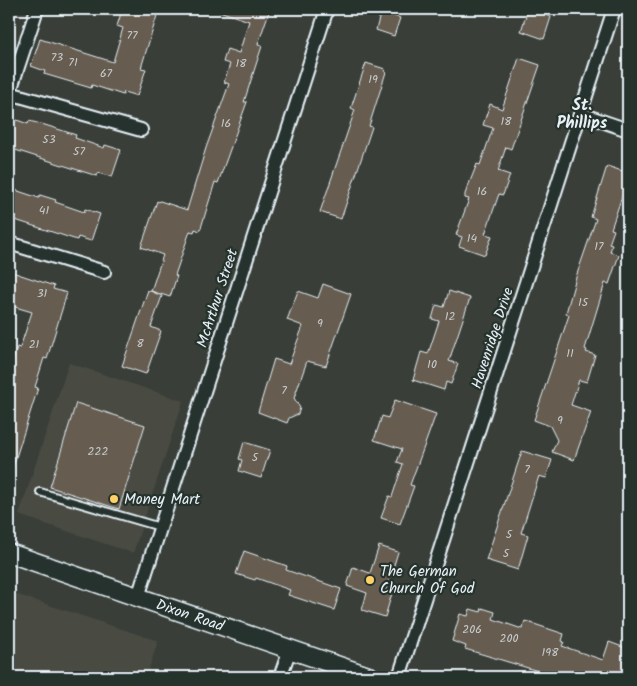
<svg xmlns="http://www.w3.org/2000/svg" width="637" height="686" viewBox="0 0 637 686" font-family="Kalam,sans-serif">
	<style>
		.built { fill: #494b43 }
		.building { fill: #665c50; stroke: #e8f1f8 }
		.lines { fill: none; stroke-linecap: round; stroke-linejoin: round }
		.service-casing { stroke: #e8f1f8; stroke-width: 10 }
		.minor-casing { stroke: #e8f1f8; stroke-width: 16 }
		.secondary-casing { stroke: #e8f1f8; stroke-width: 21 }
		.service { stroke: #26332d; stroke-width: 6 }
		.minor { stroke: #26332d; stroke-width: 12 }
		.secondary { stroke: #26332d; stroke-width: 18 }
		.poi-dot { fill: #ffd166; stroke: #26332d; stroke-width: 2 }
		.labels { text-anchor: middle; stroke-width: 4.5; stroke-linejoin: round; paint-order: stroke }
		.number-label { font-size: 12px; fill: #c8ccce }
		.street-label { font-size: 15px; fill: #e8f1f8; stroke: #26332d }
		.poi-label { font-size: 15px; fill: #e8f1f8; stroke: #26332d; text-anchor: start }
		.neighbourhood-label { font-size: 16px; font-weight: bold; fill: #e8f1f8; stroke: #26332d }
	</style>
	<rect width="100%" height="100%" fill="#393f38"/>
	<filter id="ink" filterUnits="userSpaceOnUse"><feTurbulence type="fractalNoise" baseFrequency=".02" numOctaves="2"/><feDisplacementMap in="SourceGraphic" scale="10" xChannelSelector="R" yChannelSelector="G"/><feConvolveMatrix kernelMatrix="1 2 1 2 8 2 1 2 1" color-interpolation-filters="sRGB"/></filter>
	<g filter="url(#ink)">
		<path class="built" d="M69 363 183 401 133 553 19 515Z
			M9 592 158 641 146 677H9Z"/>
		<path class="building" d="M130 9H159L141 68 146 69 137 96 124 92 123 95 92 85 91 88 44 74 45 71 31 66 40 39 113 62 123 28 117 26 122 10 129 12Z
			M220 9H270L258 44 262 46 244 102H247L218 183 215 182 200 231 195 229 194 232 190 231 175 275 177 276 170 297 151 291 163 255 141 247 157 201 159 202 160 201 187 210 206 148 229 84 224 82 230 64 223 62 227 49 239 53 249 21 219 11Z
			M528 9H549L547 15 551 17 544 39 521 31Z
			M381 11 400 18 394 36 376 30Z
			M519 58 540 65 511 149 506 147 498 171 510 175 503 195 499 194 485 234 492 236 485 255 459 246 462 237 456 235 469 199 465 198V194L477 164 480 165 493 128 483 125 490 104 502 109Z
			M366 63 385 69 384 71 386 72 369 126 372 127 341 219 320 212 355 110 351 108Z
			M14 119 28 124 29 121 45 125 76 135 75 138 104 148 105 145 121 150 112 177 98 173 97 176 9 148V136Z
			M607 166 628 173V178L611 229 614 230 609 244 612 245 610 252 619 255 609 284 605 283 585 349 587 350 586 352 595 355 587 382 579 380 571 405 591 412 574 460 552 452 557 440 550 426 534 420 569 315 566 313 576 277 596 219 591 217Z
			M9 188 39 198 40 195 56 200 55 202 84 212 85 209 100 214 91 241 78 237 77 240 9 218Z
			M9 271 54 286 53 289 67 293 47 359 44 358 35 387 38 388 12 470H9V374L17 347 20 348 32 312 12 306 13 303 9 302Z
			M323 284 351 294 326 366 307 361 294 398 300 408 298 414 289 418 287 423 258 412 274 359 289 364 303 326 287 320 298 291 318 298Z
			M148 290 162 296 151 327 161 331 146 374 122 366Z
			M449 291 470 298 449 361 458 364 451 384 446 382 444 390 413 380 421 352 428 354 439 321 432 319 436 305 444 307Z
			M395 400 436 414 410 485 414 486 400 524 381 518 389 496 392 497 403 464 397 462 402 449 374 440 382 416 388 418Z
			M76 403 145 425 119 509 50 487Z
			M244 442 270 450 261 478 239 471 242 460 239 459Z
			M522 451 552 460 546 478 539 476 521 533 528 535 518 570 486 560Z
			M379 546 398 552 386 591 392 593 385 617 362 610 367 593 347 586 353 567 370 573Z
			M244 551 287 566 286 570 341 589 334 610 288 595 290 590 256 578 255 580 236 574Z
			M482 608 495 612 493 619 522 629 525 621 564 634 562 641 564 642 562 646 603 660 609 642 628 649V657L621 677H558L465 649 466 646 452 641 460 614 468 616 470 609 481 612Z"/>
		<g class="lines">
			<g class="service-casing">
				<path id="service" d="M40 492 160 527"/>
			</g>
			<g class="minor-casing">
				<path id="minor" d="M9 93 141 130
					M9 94 37 9
					M581 114 628 130
					M9 243 104 272
					M138 597 327 9
					M280 677 290 649
					M399 677 614 9"/>
			</g>
			<g class="secondary-casing">
				<path id="secondary" d="M9 553 371 677"/>
			</g>
			<use href="#service" class="service"/>
			<use href="#minor" class="minor"/>
			<use href="#secondary" class="secondary"/>
		</g>
	</g>
	<g class="poi-dot">
		<circle cx="114" cy="499" r="5"/>
		<circle cx="370" cy="580" r="5"/>
	</g>
	<g class="labels">
		<g class="number-label">
			<text x="132" y="39">77</text>
			<text x="57" y="61">73</text>
			<text x="73" y="66">71</text>
			<text x="241" y="67">18</text>
			<text x="106" y="77">67</text>
			<text x="373" y="83">19</text>
			<text x="506" y="125">18</text>
			<text x="226" y="127">16</text>
			<text x="49" y="143">53</text>
			<text x="79" y="155">57</text>
			<text x="482" y="195">16</text>
			<text x="44" y="214">41</text>
			<text x="472" y="242">14</text>
			<text x="599" y="250">17</text>
			<text x="42" y="297">31</text>
			<text x="583" y="306">15</text>
			<text x="450" y="320">12</text>
			<text x="320" y="327">9</text>
			<text x="140" y="347">8</text>
			<text x="34" y="348">21</text>
			<text x="570" y="357">11</text>
			<text x="432" y="368">10</text>
			<text x="284" y="394">7</text>
			<text x="560" y="424">9</text>
			<text x="98" y="455">222</text>
			<text x="255" y="461">5</text>
			<text x="527" y="473">7</text>
			<text x="509" y="538">5</text>
			<text x="506" y="557">5</text>
			<text x="472" y="633">206</text>
			<text x="509" y="642">200</text>
			<text x="550" y="656">198</text>
		</g>
		<g class="street-label">
			<text transform="translate(217 298) rotate(-72)" y="5">McArthur Street</text>
			<text transform="translate(492 338) rotate(-72)" y="5">Havenridge Drive</text>
			<text transform="translate(190 615) rotate(19)" y="5">Dixon Road</text>
		</g>
		<g class="poi-label">
			<text x="124" y="504">Money Mart</text>
			<text x="380" y="576">The German<tspan x="380" dy="17">Church Of God</tspan></text>
		</g>
		<g class="neighbourhood-label">
			<text x="582" y="110">St.<tspan x="582" dy="18">Phillips</tspan></text>
		</g>
	</g>
	<rect width="637" height="686" fill="none" stroke="#26332d" stroke-width="30"/>
	<rect x="15" y="15" width="607" height="656" fill="none" stroke="#e8f1f8" stroke-width="2" filter="url(#ink)"/>
</svg>
